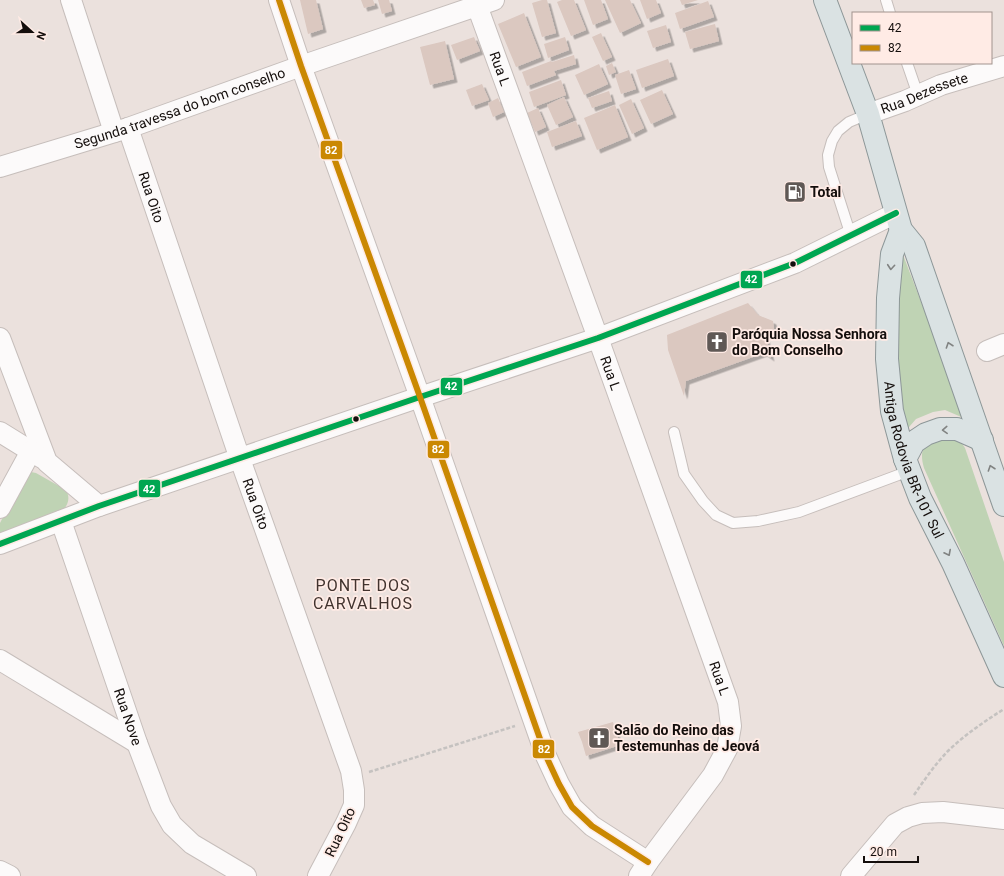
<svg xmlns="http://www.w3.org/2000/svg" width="1004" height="876" viewBox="0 0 1004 876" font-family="Roboto,sans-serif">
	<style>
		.green { fill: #bfd3b4 }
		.building { fill: #dbc8c0; filter: url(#shadow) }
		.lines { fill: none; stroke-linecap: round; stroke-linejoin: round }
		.lane-casing { stroke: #c6bebb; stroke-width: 12 }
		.street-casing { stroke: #c6bebb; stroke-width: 22 }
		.primary-casing { stroke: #8d9798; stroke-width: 24 }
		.path { stroke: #c5c2c0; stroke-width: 2.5; stroke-dasharray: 4 2; stroke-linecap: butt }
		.lane { stroke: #fcfafa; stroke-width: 10 }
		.street { stroke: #fcfafa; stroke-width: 20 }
		.primary { stroke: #dae2e3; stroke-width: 22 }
		.bus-1-casing { stroke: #ffebe5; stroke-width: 9 }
		.bus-2-casing { stroke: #ffebe5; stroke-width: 9 }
		.bus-1 { stroke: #00a651; stroke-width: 6 }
		.bus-2 { stroke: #ca8802; stroke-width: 6 }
		.oneway { stroke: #818382 }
		.bus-dot { fill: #140e0c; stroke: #ffebe5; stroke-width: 1.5 }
		.labels { text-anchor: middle; stroke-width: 3.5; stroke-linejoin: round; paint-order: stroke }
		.street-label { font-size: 14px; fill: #140e0c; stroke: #ffebe5 }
		.poi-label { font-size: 14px; font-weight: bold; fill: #140e0c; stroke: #ffebe5; text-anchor: start }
		.quarter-label { font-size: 16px; letter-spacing: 1px; fill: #41332e; stroke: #ffebe5 }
		.line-badge { stroke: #ffebe5; stroke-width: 1.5 }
		.badge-label { font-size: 11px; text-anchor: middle; font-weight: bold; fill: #fff }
	</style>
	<defs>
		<filter id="shadow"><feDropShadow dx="3.5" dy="3.5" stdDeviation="0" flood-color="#0004"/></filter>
	</defs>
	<rect width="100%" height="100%" fill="#ebe1dd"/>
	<path class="green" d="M900 247 966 419 945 410 933 412 916 419 903 434 894 374Z
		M948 435 961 442 965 448 1004 562V646L924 468C917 444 929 443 948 435Z
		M31 472 36 473 66 490C70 497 69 504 63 510L0 533V523L24 476 27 473Z"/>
	<path class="building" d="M300 0H316L323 29 308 34Z
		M361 0H373L375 5 364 8Z
		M378 0H389L392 11 382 14Z
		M542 0H547L556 33 542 37 532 3Z
		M562 0H574L586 30 571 36 557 2Z
		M584 0H601L608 19 593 25Z
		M605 0H630L641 23 620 33Z
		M640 0H656L661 13 647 19Z
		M680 0H698L682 5Z
		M708 1 714 17 680 29 675 13Z
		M524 13 541 57 516 67 498 24Z
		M715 24 719 41 690 49 685 32Z
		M666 25 671 42 653 48 647 31Z
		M601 33 612 57 603 61 592 37Z
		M474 37 480 51 457 60 451 45Z
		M565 37 569 50 548 58 544 44Z
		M445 41 454 79 430 85 420 47Z
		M574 55 576 64 554 71 556 75 527 86 522 72 551 61 552 62Z
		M668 59 674 76 642 88 636 70Z
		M612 63 616 72 609 75 606 66Z
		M599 64 608 84 584 95 575 75Z
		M629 70 636 89 621 94 615 75Z
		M561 80 566 95 534 107 529 92Z
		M482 84 489 100 472 106 466 90Z
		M662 90 673 114 651 124 640 100Z
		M609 91 612 101 592 108 588 98Z
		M564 97 573 117 556 125 547 105Z
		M498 98 504 112 493 117 488 103Z
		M631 99 644 128 632 134 619 105Z
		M615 105 628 137 597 150 584 118Z
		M538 108 546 127 535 132 527 113Z
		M576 121 582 136 552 147 547 132Z
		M748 303 758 315 773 321 774 329 765 334 771 358 764 353 686 381 684 396 668 350 667 335Z
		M613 722 620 745 586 756 582 742 578 732Z"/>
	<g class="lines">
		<g class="lane-casing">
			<path id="lane" d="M886 0 890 13
				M907 63 918 95
				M851 236 829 167 828 155 832 141 838 131 849 122 868 114
				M674 432 684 474 703 501 716 515 733 523 758 521 799 512 909 471"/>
		</g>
		<g class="street-casing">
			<g id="street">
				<path d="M71 0 114 132"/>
				<path d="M279 0 301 66 420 397 546 756 559 784 572 807 592 826 648 862"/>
				<path id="s1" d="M475 0 598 338 728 702 731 726 727 749 713 775 648 862 639 876"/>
				<path id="s2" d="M868 114 905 101 941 85 1004 66"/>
				<path id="s3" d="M128 128 240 459 351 771 354 790V805L346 823 318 876"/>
				<path id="s4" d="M0 167 128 128 301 66 494 0"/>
				<path d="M0 338 47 462 99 506"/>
				<path d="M987 351 1004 344"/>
				<path d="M0 432 42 458"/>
				<path d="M0 508 31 451"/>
				<path id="s5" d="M61 521 137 743 161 806 172 825 192 844 246 876"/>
				<path d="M0 544 99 506 420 397 598 338 795 263 896 213"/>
				<path d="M0 660 137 743"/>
				<path d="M0 871 10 876"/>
				<path d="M851 876 895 824 908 817 922 813 943 812 1004 819"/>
			</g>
		</g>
		<g class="primary-casing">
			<g id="primary">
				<path d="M825 0 868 114 901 230 914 246 1004 505"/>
				<path id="s6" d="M901 230 892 254 888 298 887 359 892 411 905 459 920 498 953 563 1004 676"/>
				<path d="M905 459 914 442 926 434 940 429H957L982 440"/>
			</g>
		</g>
		<path class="path" d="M369 772 515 726
			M914 795C925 779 936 763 949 750 966 734 985 721 1004 709"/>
		<use href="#lane" class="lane"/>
		<use href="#street" class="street"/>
		<use href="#primary" class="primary"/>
		<g class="bus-1-casing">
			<path id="bus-1" d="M0 544 99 506 420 397 598 338 795 263 896 213"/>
		</g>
		<g class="bus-2-casing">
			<path id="bus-2" d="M279 0 301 66 420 397 546 756 559 784 572 807 592 826 648 862"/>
		</g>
		<use href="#bus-1" class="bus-1"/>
		<use href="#bus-2" class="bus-2"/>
	</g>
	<defs><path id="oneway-chevron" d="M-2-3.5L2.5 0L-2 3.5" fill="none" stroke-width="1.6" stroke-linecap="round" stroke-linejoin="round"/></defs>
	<g class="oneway">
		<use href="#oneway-chevron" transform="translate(891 267) rotate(95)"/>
		<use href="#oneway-chevron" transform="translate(949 345) rotate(-109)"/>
		<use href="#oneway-chevron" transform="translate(945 430) rotate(177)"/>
		<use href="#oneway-chevron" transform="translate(991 468) rotate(-109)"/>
		<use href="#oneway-chevron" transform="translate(948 553) rotate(63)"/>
	</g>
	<defs>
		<g id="fuel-square" transform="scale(1.15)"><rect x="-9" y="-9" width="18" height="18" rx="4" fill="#5f5855" stroke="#ffebe5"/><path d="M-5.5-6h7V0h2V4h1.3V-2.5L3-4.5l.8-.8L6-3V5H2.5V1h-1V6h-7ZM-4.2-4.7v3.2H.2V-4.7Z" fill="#fff"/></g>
		<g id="church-square" transform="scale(1.15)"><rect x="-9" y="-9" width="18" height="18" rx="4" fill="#5f5855" stroke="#ffebe5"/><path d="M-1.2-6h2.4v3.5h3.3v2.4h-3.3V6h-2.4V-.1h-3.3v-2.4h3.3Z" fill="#fff"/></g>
	</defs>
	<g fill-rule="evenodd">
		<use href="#fuel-square" x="795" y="192"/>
		<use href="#church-square" x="717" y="342"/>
		<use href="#church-square" x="599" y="738"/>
	</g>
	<g class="bus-dot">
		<circle cx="793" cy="264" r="3.5"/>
		<circle cx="356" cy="419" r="3.5"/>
	</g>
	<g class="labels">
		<g class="street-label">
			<text dy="5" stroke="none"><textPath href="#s1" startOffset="73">Rua L</textPath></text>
			<text dy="5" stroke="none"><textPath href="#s2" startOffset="60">Rua Dezessete</textPath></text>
			<text dy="5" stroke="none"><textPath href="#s4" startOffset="189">Segunda travessa do bom conselho</textPath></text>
			<text dy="5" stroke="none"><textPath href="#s3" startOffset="73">Rua Oito</textPath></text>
			<text dy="5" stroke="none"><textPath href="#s1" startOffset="397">Rua L</textPath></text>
			<text dy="5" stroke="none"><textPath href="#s6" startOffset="236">Antiga Rodovia BR-101 Sul</textPath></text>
			<text dy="5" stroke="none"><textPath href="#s3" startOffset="397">Rua Oito</textPath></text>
			<text dy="5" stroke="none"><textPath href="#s1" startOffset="721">Rua L</textPath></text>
			<text dy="5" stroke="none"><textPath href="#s5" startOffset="207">Rua Nove</textPath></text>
			<text transform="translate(340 832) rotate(-65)" y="5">Rua Oito</text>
		</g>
		<g class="poi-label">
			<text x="810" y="197">Total</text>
			<text x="732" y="339">Paróquia Nossa Senhora<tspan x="732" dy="16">do Bom Conselho</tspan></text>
			<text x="614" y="735">Salão do Reino das<tspan x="614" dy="16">Testemunhas de Jeová</tspan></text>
		</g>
		<g class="quarter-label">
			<text x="363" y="591">PONTE DOS<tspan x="363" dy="18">CARVALHOS</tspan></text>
		</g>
	</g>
	<g class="line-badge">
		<rect x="320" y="140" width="23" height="20" rx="4" fill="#ca8802"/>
		<rect x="740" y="270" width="23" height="19" rx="4" fill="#00a651"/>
		<rect x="440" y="377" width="23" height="19" rx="4" fill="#00a651"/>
		<rect x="427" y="440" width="23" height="19" rx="4" fill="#ca8802"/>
		<rect x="138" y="479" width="23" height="19" rx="4" fill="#00a651"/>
		<rect x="532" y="739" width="23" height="20" rx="4" fill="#ca8802"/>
	</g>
	<g class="badge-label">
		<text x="331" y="154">82</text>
		<text x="751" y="283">42</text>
		<text x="451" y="390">42</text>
		<text x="438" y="453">82</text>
		<text x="149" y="493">42</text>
		<text x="544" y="753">82</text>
	</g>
	<rect x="852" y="12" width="140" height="52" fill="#ffebe5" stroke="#a1938e"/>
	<rect x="860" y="25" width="20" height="6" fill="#00a651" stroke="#a1938e"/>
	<text x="888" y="32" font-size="12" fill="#140e0c">42</text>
	<rect x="860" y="45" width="20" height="6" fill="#ca8802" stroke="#a1938e"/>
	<text x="888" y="52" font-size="12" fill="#140e0c">82</text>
	<g transform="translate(32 32) rotate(111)" stroke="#ffebe5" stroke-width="3" paint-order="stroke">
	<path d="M0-3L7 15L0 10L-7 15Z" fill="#140e0c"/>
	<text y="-6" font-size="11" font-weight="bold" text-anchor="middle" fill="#140e0c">N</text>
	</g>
	<path d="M864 856v6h54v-6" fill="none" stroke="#140e0c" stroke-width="2"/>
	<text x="870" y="856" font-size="12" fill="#140e0c" stroke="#ffebe5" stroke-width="3" paint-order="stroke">20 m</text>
</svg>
